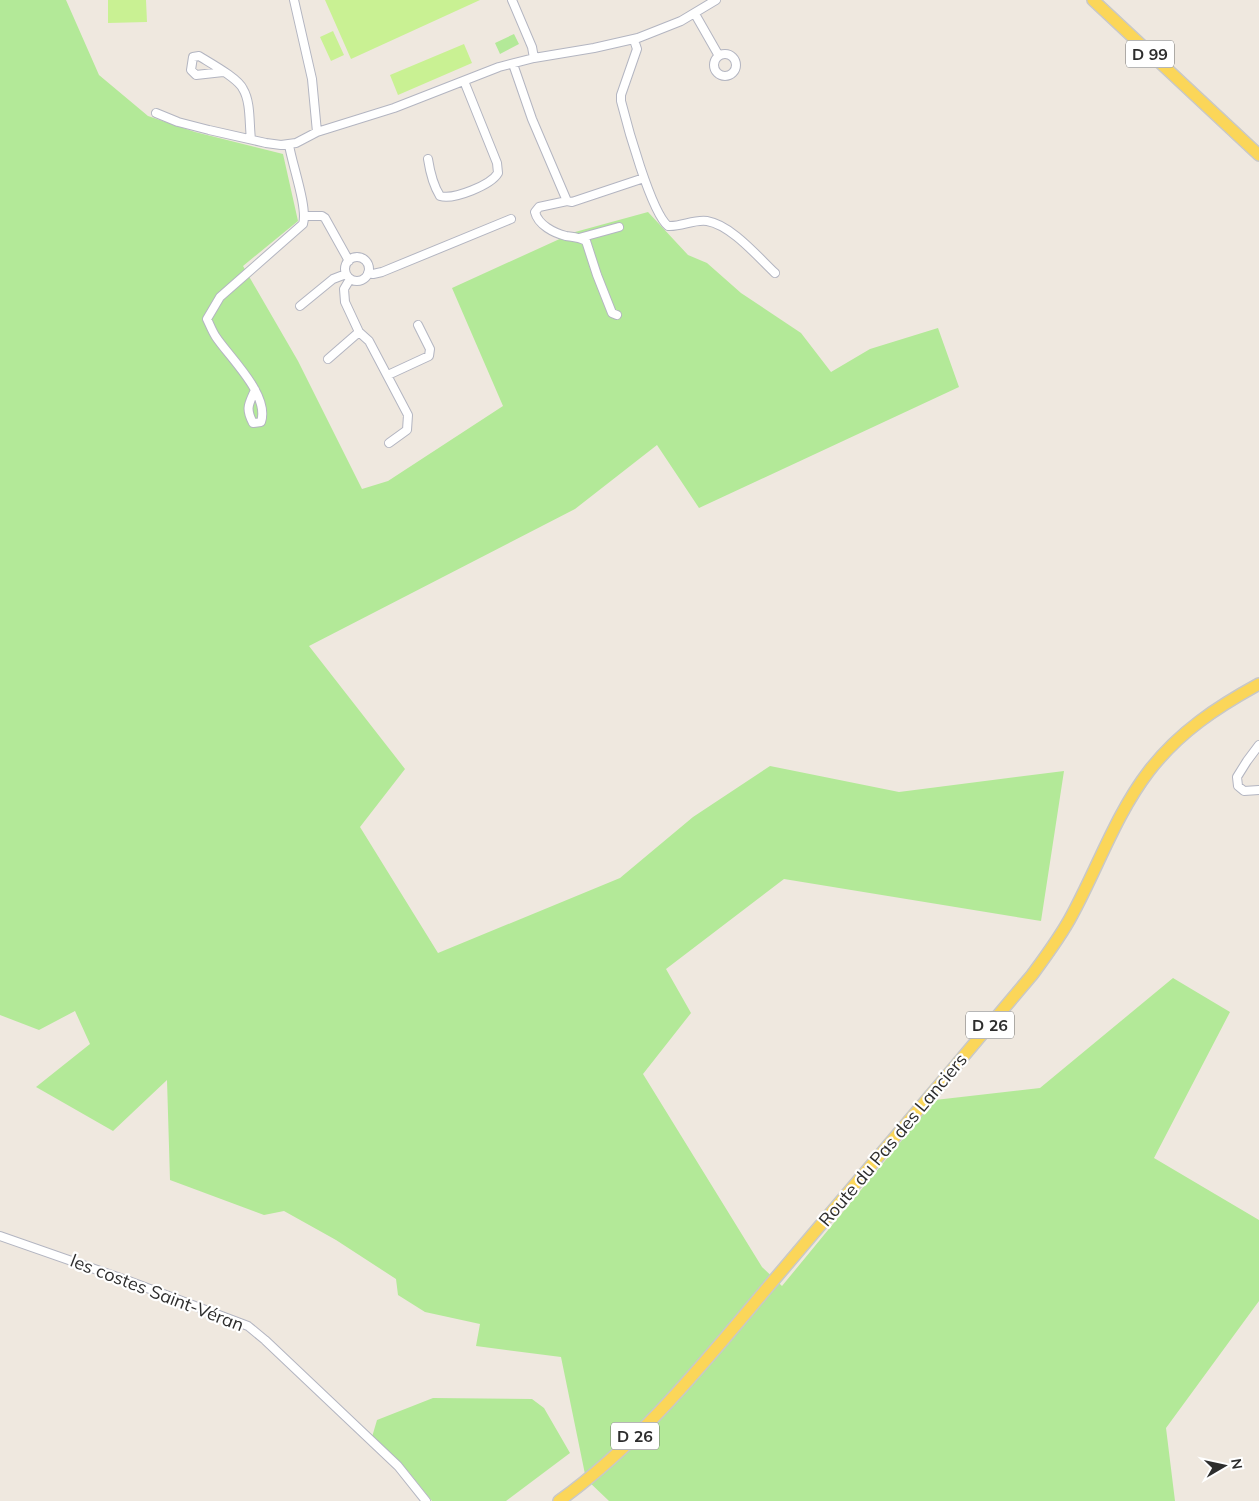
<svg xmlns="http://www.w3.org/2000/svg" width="1259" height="1501" viewBox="0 0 1259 1501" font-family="Mulish,sans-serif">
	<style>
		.green { fill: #b3e998 }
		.pitch { fill: #c9f193 }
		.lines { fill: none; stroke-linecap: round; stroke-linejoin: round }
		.minor-casing { stroke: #b3b5c1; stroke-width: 10 }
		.primary-casing { stroke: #c8c8c8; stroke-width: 14 }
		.minor { stroke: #fff; stroke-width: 8 }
		.primary { stroke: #fbd659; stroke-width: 11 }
		.labels { text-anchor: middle; stroke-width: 4.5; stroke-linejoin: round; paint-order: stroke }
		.shield { fill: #fff; stroke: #6c6c6c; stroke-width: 1 }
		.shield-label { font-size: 16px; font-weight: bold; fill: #2d2d2d }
		.street-label { font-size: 18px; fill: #2d2d2d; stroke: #fff }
	</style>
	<rect width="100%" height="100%" fill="#efe8df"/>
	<path class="green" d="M0 0H66L99 75 148 116 195 132 283 154 298 221 243 266 298 361 362 489 388 481 503 406 452 288 575 232 648 212 688 255 707 263 741 293 801 333 831 372 870 349 938 328 959 387 699 508 657 445 575 509 309 646 405 769 360 827 438 953 620 878 693 817 770 766 899 792 1064 771 1041 921 784 879 666 969 691 1013 643 1074 762 1267 782 1286 935 1100 1040 1088 1173 978 1230 1012 1154 1158 1259 1220V1301L1166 1428 1175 1501H609L586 1479 561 1357 476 1346 480 1324 425 1312 398 1295 396 1279 336 1240 284 1211 264 1215 170 1180 167 1080 113 1131 36 1087 90 1044 75 1011 39 1030 0 1015Z
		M514 34 519 44 500 54 495 43Z
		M433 1398 532 1399 544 1408 570 1453 506 1501H432L408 1471 372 1437 377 1420Z"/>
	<path class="pitch" d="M108 0H146L147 22 108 23Z
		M325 0H480L351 59Z
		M333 31 344 55 331 61 320 37Z
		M464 44 472 63 398 95 390 75Z"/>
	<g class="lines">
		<g class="minor-casing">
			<path id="minor" d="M294 0 312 79 317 132
				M512 0 532 47 534 58
				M695 14 719 56
				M634 40 637 49 621 95V101C627 125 651 212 668 226 681 227 694 219 707 221 731 225 757 256 775 273
				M714 65a11 11 0 1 1 22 0a11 11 0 1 1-22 0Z
				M513 64 532 119 567 201 572 202 644 178
				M223 72 196 75 191 70 193 57 199 56C210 63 238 78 243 89 251 102 249 124 251 139
				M156 113 178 122 209 130 266 143 281 145 296 143 317 132 394 108 499 67 534 58 594 48 638 38 681 21 716 0
				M428 159C430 172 433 185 440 196 454 200 491 185 498 173L497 163 464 81
				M567 201 539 207 535 212C538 225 554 233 566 236 573 237 579 237 586 241L597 275 612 313 617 315
				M304 216H322L325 218 349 261
				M579 238 619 227
				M345 269a12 12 0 1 1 24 0a12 12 0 1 1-24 0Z
				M368 273 373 274 382 272 511 219
				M350 279 344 289 345 302 359 332 369 341 408 415 407 430 389 443
				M300 306 333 279 346 274
				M328 359 359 332
				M388 375 429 356 430 349 418 325
				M255 390C249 404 245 408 253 423L261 422C270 395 230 358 216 337 212 331 210 325 207 319L220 297 303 224C308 208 292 164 289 145
				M1259 745 1247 761 1237 777 1238 786 1244 791 1259 790
				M0 1236 126 1280 248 1326 265 1340 398 1466 426 1501"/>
		</g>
		<g class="primary-casing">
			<path id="primary" d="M1093 0 1259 155
				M559 1501C644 1440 711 1354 779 1274 863 1175 948 1075 1032 975 1046 956 1061 936 1072 915 1098 867 1116 814 1149 771 1179 732 1217 707 1259 684"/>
		</g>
		<use href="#minor" class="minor"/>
		<use href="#primary" class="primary"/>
	</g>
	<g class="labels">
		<g class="shield">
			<rect x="1126" y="40.5" width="48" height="27" rx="4"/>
			<rect x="966" y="1011.5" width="48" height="27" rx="4"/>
			<rect x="611" y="1422.5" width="48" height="27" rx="4"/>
		</g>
		<g class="shield-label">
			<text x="1150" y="60">D 99</text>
			<text x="990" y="1031">D 26</text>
			<text x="635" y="1442">D 26</text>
		</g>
		<g class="street-label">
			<text transform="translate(893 1140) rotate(-50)" y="6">Route du Pas des Lanciers</text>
			<text transform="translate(157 1293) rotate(21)" y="6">les costes Saint-Véran</text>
		</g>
	</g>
	<g transform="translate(1224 1466) rotate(81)" stroke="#ffffff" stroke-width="4" paint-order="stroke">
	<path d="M0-4L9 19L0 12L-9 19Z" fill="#2d2d2d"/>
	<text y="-8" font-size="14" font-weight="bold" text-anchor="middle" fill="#2d2d2d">N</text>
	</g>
</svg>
